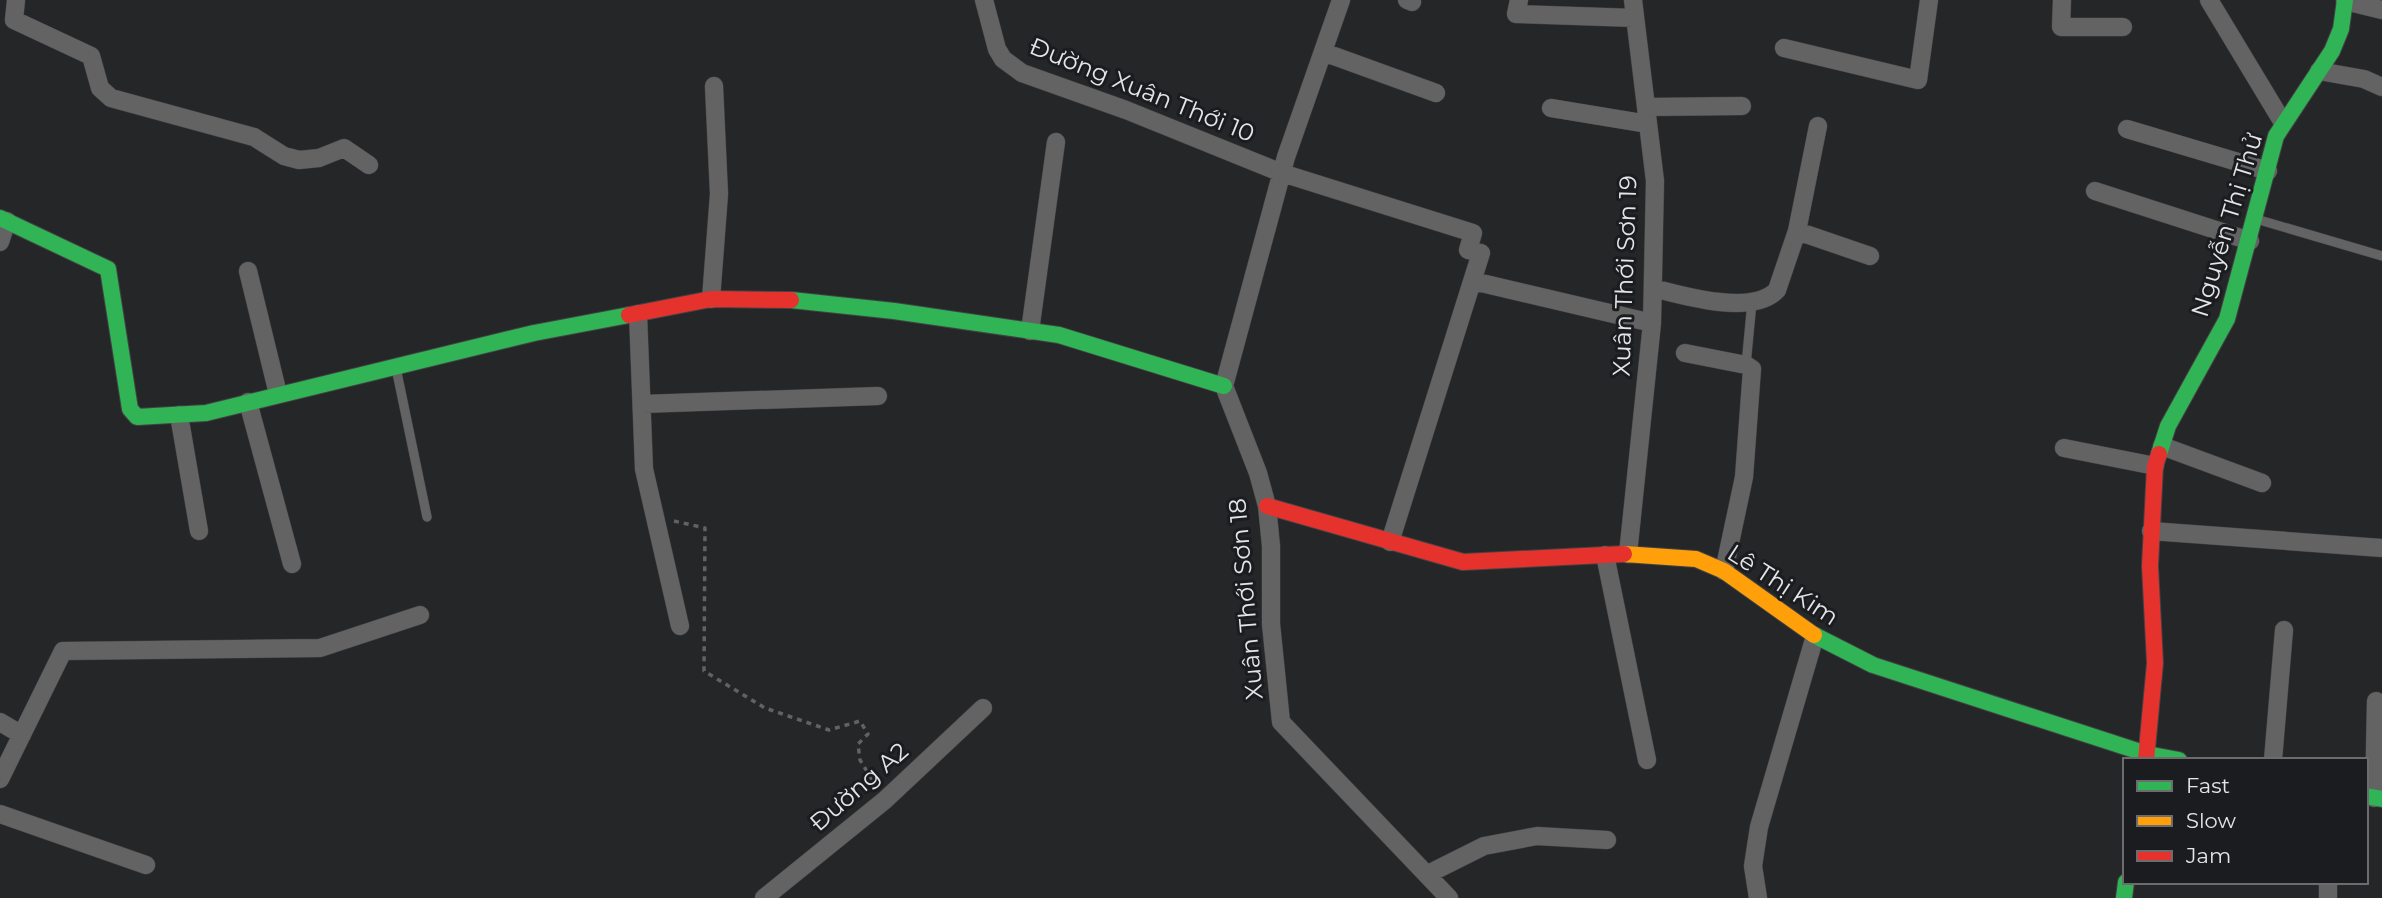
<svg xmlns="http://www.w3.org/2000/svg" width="2382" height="898" viewBox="0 0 2382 898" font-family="Montserrat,sans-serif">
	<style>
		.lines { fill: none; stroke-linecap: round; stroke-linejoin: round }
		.lane-casing { stroke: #424244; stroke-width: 10 }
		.street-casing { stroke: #424244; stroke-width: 19 }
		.fast-casing { stroke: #424244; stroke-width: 18 }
		.slow-casing { stroke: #424244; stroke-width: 18 }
		.jam-casing { stroke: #424244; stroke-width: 18 }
		.path { stroke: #616263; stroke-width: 3.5; stroke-dasharray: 5 5; stroke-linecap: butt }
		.lane { stroke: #636364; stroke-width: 9 }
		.street { stroke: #636364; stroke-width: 18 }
		.fast { stroke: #30b455; stroke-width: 16 }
		.slow { stroke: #ff9f0a; stroke-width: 16 }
		.jam { stroke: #e5322d; stroke-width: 16 }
		.labels { text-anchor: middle; stroke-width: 6; stroke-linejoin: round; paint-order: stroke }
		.street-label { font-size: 24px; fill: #e5e5e8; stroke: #1b1c1f }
	</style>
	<rect width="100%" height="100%" fill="#252628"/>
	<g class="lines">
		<g class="lane-casing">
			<path id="lane" d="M2256 219 2382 256
				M1746 365 1752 302
				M396 368 427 517"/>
		</g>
		<g class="street-casing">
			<path id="street" d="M16 0 14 20 91 56 100 88 111 98 254 137 284 156 299 160 319 158 344 148 369 165
				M984 0 997 49 1003 59 1022 73 1126 110 1282 173 1473 233 1468 250 1481 253 1390 542
				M1341 0 1286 157 1224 386 1258 473 1267 506 1271 546V624L1281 722 1449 898
				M1407 0 1412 2
				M1519 0 1516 14 1635 18
				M2062 0 2061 27H2123
				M2209 0 2282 121
				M2345 1 2382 10
				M1784 48 1918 80 1929 0
				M1323 52 1436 93
				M2319 71 2364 79 2382 87
				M1646 107 1742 106
				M1551 108 1648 124
				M2127 129 2268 171
				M2095 191 2250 241
				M1797 231 1870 256
				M0 242 7 221
				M248 271 278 394
				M1473 281 1652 323
				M1653 288C1683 296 1753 316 1777 290L1797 231 1818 126
				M711 299 719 194 714 86
				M638 314 644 469 680 626
				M1030 331 1056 142
				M1685 353 1746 365 1752 369 1744 477 1724 571
				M248 402 292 564
				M642 404 878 396
				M179 415 199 531
				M2162 446 2262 483
				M2064 448 2155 466
				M2151 531 2382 548
				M1628 554 1652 323 1655 181 1633 0
				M1605 555 1647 760
				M0 722 22 735
				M2273 760 2284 630
				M0 779 63 651 320 648 420 615
				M2374 798 2376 701
				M0 814 146 865
				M1428 874 1484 846 1537 836 1607 840
				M2328 882V898
				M764 898 885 800 983 708
				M1758 898 1753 866 1759 827 1815 636"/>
		</g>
		<g class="fast-casing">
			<path id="fast" d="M0 218 108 269 130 409 137 417 206 413 534 333 629 315
				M791 300 894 311 1059 335 1224 386
				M2159 454 2168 426 2227 319 2276 136 2332 51 2341 29 2345 0
				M1814 635 1873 665 2147 754 2179 760
				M2366 796 2382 799
				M2124 898 2126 882"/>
		</g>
		<g class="slow-casing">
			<path id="slow" d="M1624 554 1696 559 1724 571 1814 635"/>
		</g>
		<g class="jam-casing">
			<path id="jam" d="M629 315 711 299 791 300
				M1267 506 1463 562 1624 554
				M2146 760 2155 663 2150 566 2155 466 2159 454"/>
		</g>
		<path class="path" d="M674 521 705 528 704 671 765 708 829 730 860 721 868 734 858 744 860 760 876 786"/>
		<use href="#lane" class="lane"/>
		<use href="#street" class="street"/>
		<use href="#fast" class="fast"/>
		<use href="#slow" class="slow"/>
		<use href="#jam" class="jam"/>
	</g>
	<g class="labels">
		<g class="street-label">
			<text transform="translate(1142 90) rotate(22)" y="8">Đường Xuân Thới 10</text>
			<text transform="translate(2227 225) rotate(-73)" y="8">Nguyễn Thị Thử</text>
			<text transform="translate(1625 276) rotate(-88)" y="8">Xuân Thới Sơn 19</text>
			<text transform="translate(1783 585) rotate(33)" y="8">Lê Thị Kim</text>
			<text transform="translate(1246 599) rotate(-95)" y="8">Xuân Thới Sơn 18</text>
			<text transform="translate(859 787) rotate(-41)" y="8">Đường A2</text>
		</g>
	</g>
	<rect x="2123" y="758" width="245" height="126" fill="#1b1c1f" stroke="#6c6c6f" stroke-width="2"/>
	<rect x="2137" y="781" width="35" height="10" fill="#30b455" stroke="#6c6c6f" stroke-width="2"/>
	<text x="2186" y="793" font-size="21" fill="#e5e5e8">Fast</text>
	<rect x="2137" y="816" width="35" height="10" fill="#ff9f0a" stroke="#6c6c6f" stroke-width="2"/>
	<text x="2186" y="828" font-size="21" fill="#e5e5e8">Slow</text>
	<rect x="2137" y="851" width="35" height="10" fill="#e5322d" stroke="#6c6c6f" stroke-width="2"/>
	<text x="2186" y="863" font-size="21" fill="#e5e5e8">Jam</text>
</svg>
